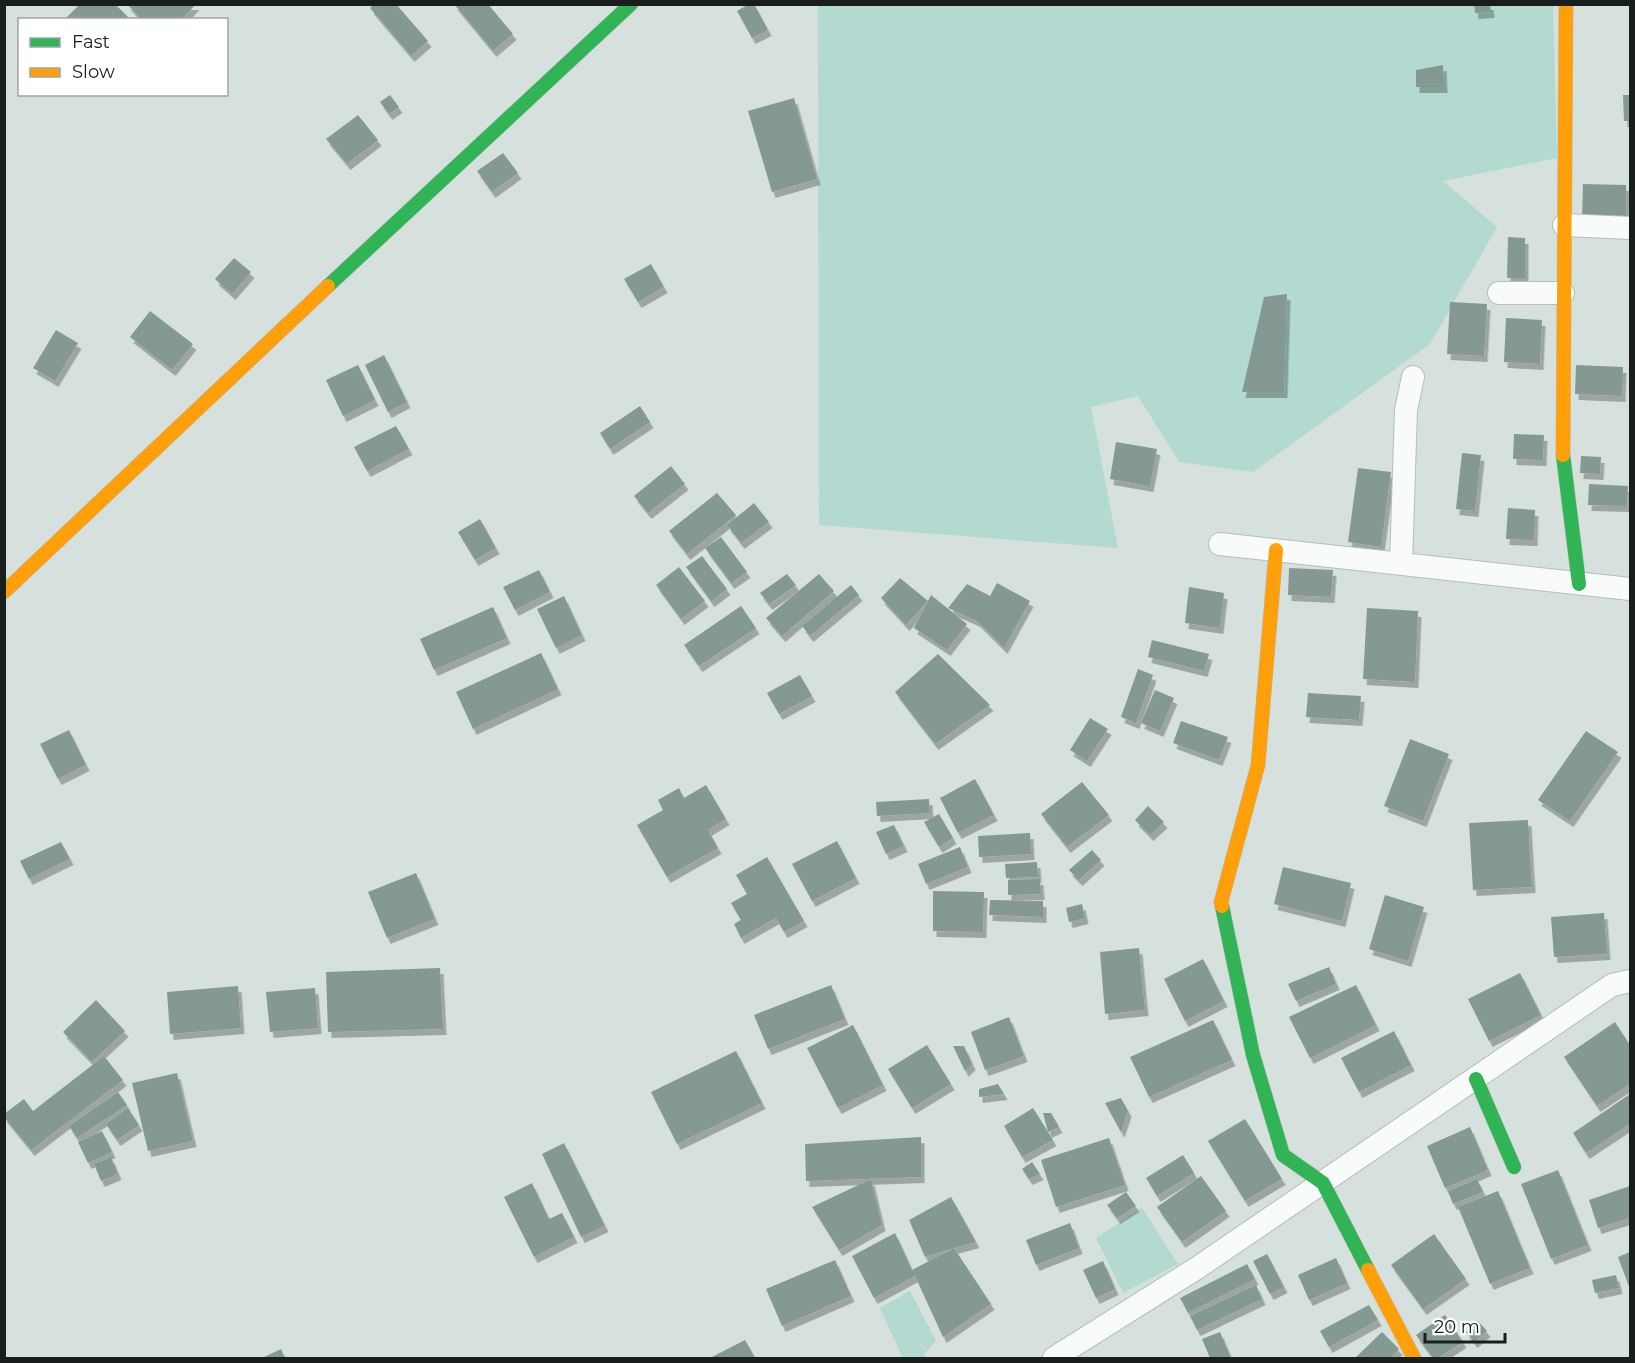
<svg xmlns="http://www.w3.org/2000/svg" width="1635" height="1363" viewBox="0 0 1635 1363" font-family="Montserrat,sans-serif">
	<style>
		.green { fill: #b2dad0 }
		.building { fill: #849994; filter: url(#shadow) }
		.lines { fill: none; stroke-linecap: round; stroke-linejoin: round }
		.street-casing { stroke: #b7bebd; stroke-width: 24 }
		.fast-casing { stroke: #b7bebd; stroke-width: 15 }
		.slow-casing { stroke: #b7bebd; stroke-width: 15 }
		.street { stroke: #f9fafa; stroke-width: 22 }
		.fast { stroke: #30b455; stroke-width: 14 }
		.slow { stroke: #ff9f0a; stroke-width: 14 }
	</style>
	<defs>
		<filter id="shadow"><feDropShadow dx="3.5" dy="6" stdDeviation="0" flood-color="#0004"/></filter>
	</defs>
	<rect width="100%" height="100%" fill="#d6e0dd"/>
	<path class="green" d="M818 5H1553L1557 158 1443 181 1497 227 1430 344 1253 472 1179 462 1138 396 1091 407 1118 548 819 525Z
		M1142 1208 1178 1264 1123 1293 1096 1238Z
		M910 1291 936 1341 924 1354 926 1358H903L880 1308Z"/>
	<path class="building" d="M80 4H115L131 20H67L66 18Z
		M127 4H196L181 20H142Z
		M374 4H396L428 41 411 56 370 8Z
		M454 4H488L513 34 493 51Z
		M749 4H754L768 30 752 38 737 11Z
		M1474 4H1490L1491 12 1475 13Z
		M1443 65 1444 87H1416V70Z
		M390 95 399 107 389 114 380 102Z
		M1623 95H1630V121H1624Z
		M794 98 817 179 772 192 748 111Z
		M358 115 378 140 347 164 326 139Z
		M503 153 518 173 492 192 477 171Z
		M1583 184 1626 185V219L1582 218Z
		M1508 237 1525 238V278H1507Z
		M234 258 251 272 232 294 215 279Z
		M651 264 664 287 638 302 624 279Z
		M1287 294 1284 392H1242L1264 297Z
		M1450 302 1487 304 1484 356 1447 354Z
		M150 311 193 344 172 370 130 337Z
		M1506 318 1542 320 1540 364 1504 362Z
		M56 330 78 343 55 381 33 368Z
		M384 355 407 402 388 412 365 365Z
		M358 365 375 400 343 416 326 380Z
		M1576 365 1623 367 1622 396 1575 394Z
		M640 406 650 422 610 449 600 433Z
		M396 426 409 449 367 471 354 447Z
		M1514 434 1544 435 1543 460 1513 459Z
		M1116 442 1157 449 1150 486 1110 479Z
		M1462 453 1481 455 1475 511 1456 509Z
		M1581 456 1601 457 1600 474 1580 473Z
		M671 466 685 484 648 513 634 496Z
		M1358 468 1391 472 1381 547 1348 542Z
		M1589 484 1628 486 1627 506 1588 505Z
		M717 493 736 515 687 554 669 531Z
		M754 503 769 522 741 543 727 525Z
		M1508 508 1535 510 1534 540 1506 539Z
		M480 519 496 548 475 560 458 532Z
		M721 537 747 572 731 583 705 548Z
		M702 556 727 589 711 601 686 567Z
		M679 567 705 601 681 619 656 585Z
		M1289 568 1333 570 1331 597 1288 595Z
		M539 570 550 592 515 610 503 587Z
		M787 574 796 585 769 604 760 593Z
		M819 574 834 591 782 636 766 618Z
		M900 578 928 601 906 625 881 598Z
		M997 583 1030 601 1004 648 977 621 948 608 967 584 990 596Z
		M851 585 859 595 810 636 802 626Z
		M1189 587 1224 593 1220 628 1185 623Z
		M931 595 967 624 947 650 914 628Z
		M564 596 582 635 556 648 537 609Z
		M741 606 756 628 699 666 684 645Z
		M493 607 507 638 434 670 420 639Z
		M1367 608 1418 611 1415 682 1363 679Z
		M1152 640 1209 654 1204 671 1148 657Z
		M541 653 558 689 473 729 456 692Z
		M938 654 990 705 935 744 895 692Z
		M1138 669 1153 675 1136 723 1121 717Z
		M800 675 812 696 779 714 767 693Z
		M1155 690 1174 698 1160 731 1141 723Z
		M1308 693 1361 696 1359 720 1306 717Z
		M1090 718 1108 729 1087 761 1070 750Z
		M1181 721 1228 737 1219 760 1173 743Z
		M69 730 86 765 58 779 40 744Z
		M1586 731 1618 752 1570 821 1538 800Z
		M1410 739 1449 754 1423 821 1384 806Z
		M975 779 994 815 958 833 940 798Z
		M1082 782 1109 815 1067 847 1041 814Z
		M706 785 726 819 708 830 718 848 667 877 637 825 663 810 658 800 679 788 684 798Z
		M929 799 930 813 877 816 876 802Z
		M1148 806 1164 822 1150 835 1135 820Z
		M939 814 953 838 939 847 924 822Z
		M1528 820 1532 887 1473 890 1469 823Z
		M894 825 904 846 886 854 876 832Z
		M1030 833 1031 854 979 857 978 836Z
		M837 841 856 878 812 901 792 864Z
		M61 842 70 859 29 879 20 861Z
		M960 847 968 867 926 884 918 864Z
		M1092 850 1101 860 1079 880 1069 870Z
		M767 857 804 921 784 932 776 918 741 938 734 924 741 920 731 903 747 894 736 875Z
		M1037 862 1038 877 1006 878 1005 864Z
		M1283 867 1351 883 1342 921 1274 904Z
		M416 873 435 919 387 938 368 892Z
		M1040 879 1041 894 1008 895V880Z
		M933 891 984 892 983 932 933 931Z
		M1385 895 1424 907 1408 961 1369 949Z
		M990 900 1043 901V917L989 915Z
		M1082 904 1085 918 1069 922 1066 908Z
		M1604 913 1607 954 1554 957 1551 917Z
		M1139 948 1145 1010 1105 1014 1100 952Z
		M1203 959 1224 1001 1185 1021 1164 979Z
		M1329 967 1336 984 1296 1001 1288 984Z
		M440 968 443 1029 328 1032 326 972Z
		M1520 973 1541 1015 1489 1041 1468 999Z
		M831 985 845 1019 768 1049 754 1015Z
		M1356 985 1376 1025 1310 1058 1289 1017Z
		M238 986 241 1028 170 1034 167 992Z
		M315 988 318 1028 270 1032 266 992Z
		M96 1000 125 1031 92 1062 63 1032Z
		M1009 1017 1024 1056 985 1070 971 1032Z
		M1213 1020 1232 1060 1149 1097 1130 1057Z
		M1615 1022 1630 1045V1084L1597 1106 1564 1057Z
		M853 1025 883 1085 838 1108 807 1048Z
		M1394 1031 1411 1065 1359 1092 1341 1058Z
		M927 1045 951 1084 912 1108 888 1069Z
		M953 1046H964L972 1064 965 1071Z
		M736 1051 762 1103 677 1144 651 1092Z
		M104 1056 123 1080 31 1150 4 1117V1114L24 1099 33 1111Z
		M177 1073 193 1141 148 1151 132 1083Z
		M998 1084 1004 1094 979 1097V1089Z
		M118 1092 127 1105 77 1138 69 1126Z
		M1630 1094V1124L1586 1153 1573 1133Z
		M1121 1098 1128 1111 1121 1132 1105 1103Z
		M128 1108 139 1125 117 1140 106 1124Z
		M1033 1108 1053 1140 1022 1157 1004 1126Z
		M1043 1113H1051L1059 1127 1048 1132Z
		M1245 1119 1282 1179 1245 1201 1208 1141Z
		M1470 1127 1488 1170 1445 1188 1427 1146Z
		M102 1131 112 1152 88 1163 78 1142Z
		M921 1137V1177L806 1181 805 1144Z
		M1109 1138 1125 1185 1056 1207 1041 1160Z
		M564 1143 605 1226 581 1237 542 1154Z
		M1183 1155 1194 1173 1157 1196 1146 1178Z
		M111 1157 118 1174 101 1181 94 1164Z
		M1032 1162 1040 1174 1029 1179 1022 1169Z
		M1558 1170 1588 1245 1551 1259 1521 1184Z
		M1201 1176 1226 1211 1182 1242 1157 1207Z
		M871 1179 882 1225 839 1250 812 1207Z
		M1477 1179 1483 1192 1453 1204 1448 1191Z
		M532 1183 549 1219 562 1213 574 1237 534 1257 504 1197Z
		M1630 1186V1218L1598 1228 1589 1200Z
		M1498 1191 1530 1268 1490 1284 1458 1207Z
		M1126 1192 1136 1206 1117 1218 1107 1205Z
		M951 1197 976 1242 954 1248 991 1304 943 1337 915 1276 874 1298 852 1256 895 1233 912 1270 954 1248 925 1257 909 1220Z
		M1070 1223 1079 1248 1036 1265 1026 1240Z
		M1434 1234 1466 1279 1423 1309 1391 1265Z
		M1630 1252V1289L1618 1257Z
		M1267 1254 1284 1287 1270 1294 1253 1261Z
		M1336 1258 1347 1283 1309 1300 1298 1275Z
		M835 1260 851 1296 782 1326 766 1289Z
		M1103 1261 1115 1289 1096 1298 1083 1270Z
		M1247 1264 1255 1279 1188 1313 1180 1298Z
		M1616 1275 1619 1288 1595 1293 1592 1280Z
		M1256 1285 1262 1299 1197 1330 1190 1316Z
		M1369 1305 1378 1320 1329 1347 1320 1331Z
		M1445 1315 1463 1342 1438 1358H1433L1416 1335Z
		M1478 1321 1487 1331 1474 1342 1466 1332Z
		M1220 1332 1231 1358H1210L1202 1339Z
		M1382 1332 1399 1349 1390 1358H1355Z
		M745 1340 755 1358H710Z
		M281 1349 285 1358H262Z"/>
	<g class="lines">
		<g class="street-casing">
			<path id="street" d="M1564 225 1630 228
				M1499 293H1563
				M1220 544 1630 589
				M1401 564 1406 410 1413 377
				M1054 1358 1197 1268 1612 985 1630 981"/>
		</g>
		<g class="fast-casing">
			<path id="fast" d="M328 286 631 4
				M1563 455 1579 584
				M1222 906 1253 1055 1283 1155 1323 1183 1368 1270
				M1476 1079 1514 1167"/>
		</g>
		<g class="slow-casing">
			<path id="slow" d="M1563 455 1566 4
				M4 592 328 286
				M1222 906 1221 902 1258 765 1276 550
				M1368 1270 1414 1358"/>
		</g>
		<use href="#street" class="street"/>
		<use href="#fast" class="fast"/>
		<use href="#slow" class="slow"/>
	</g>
	<rect width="1635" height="1363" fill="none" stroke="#171e1c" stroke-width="12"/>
	<rect x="18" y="18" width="210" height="78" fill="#ffffff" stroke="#a2a5a4" stroke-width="1.5"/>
	<rect x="30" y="38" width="30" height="9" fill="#30b455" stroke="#a2a5a4" stroke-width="1.5"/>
	<text x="72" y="48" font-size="18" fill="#171e1c">Fast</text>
	<rect x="30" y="68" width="30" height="9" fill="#ff9f0a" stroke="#a2a5a4" stroke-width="1.5"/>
	<text x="72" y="78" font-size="18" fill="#171e1c">Slow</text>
	<path d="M1425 1333v9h80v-9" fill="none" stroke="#171e1c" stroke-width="3"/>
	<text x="1434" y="1333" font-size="18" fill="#171e1c" stroke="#ffffff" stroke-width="4.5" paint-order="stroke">20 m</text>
</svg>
